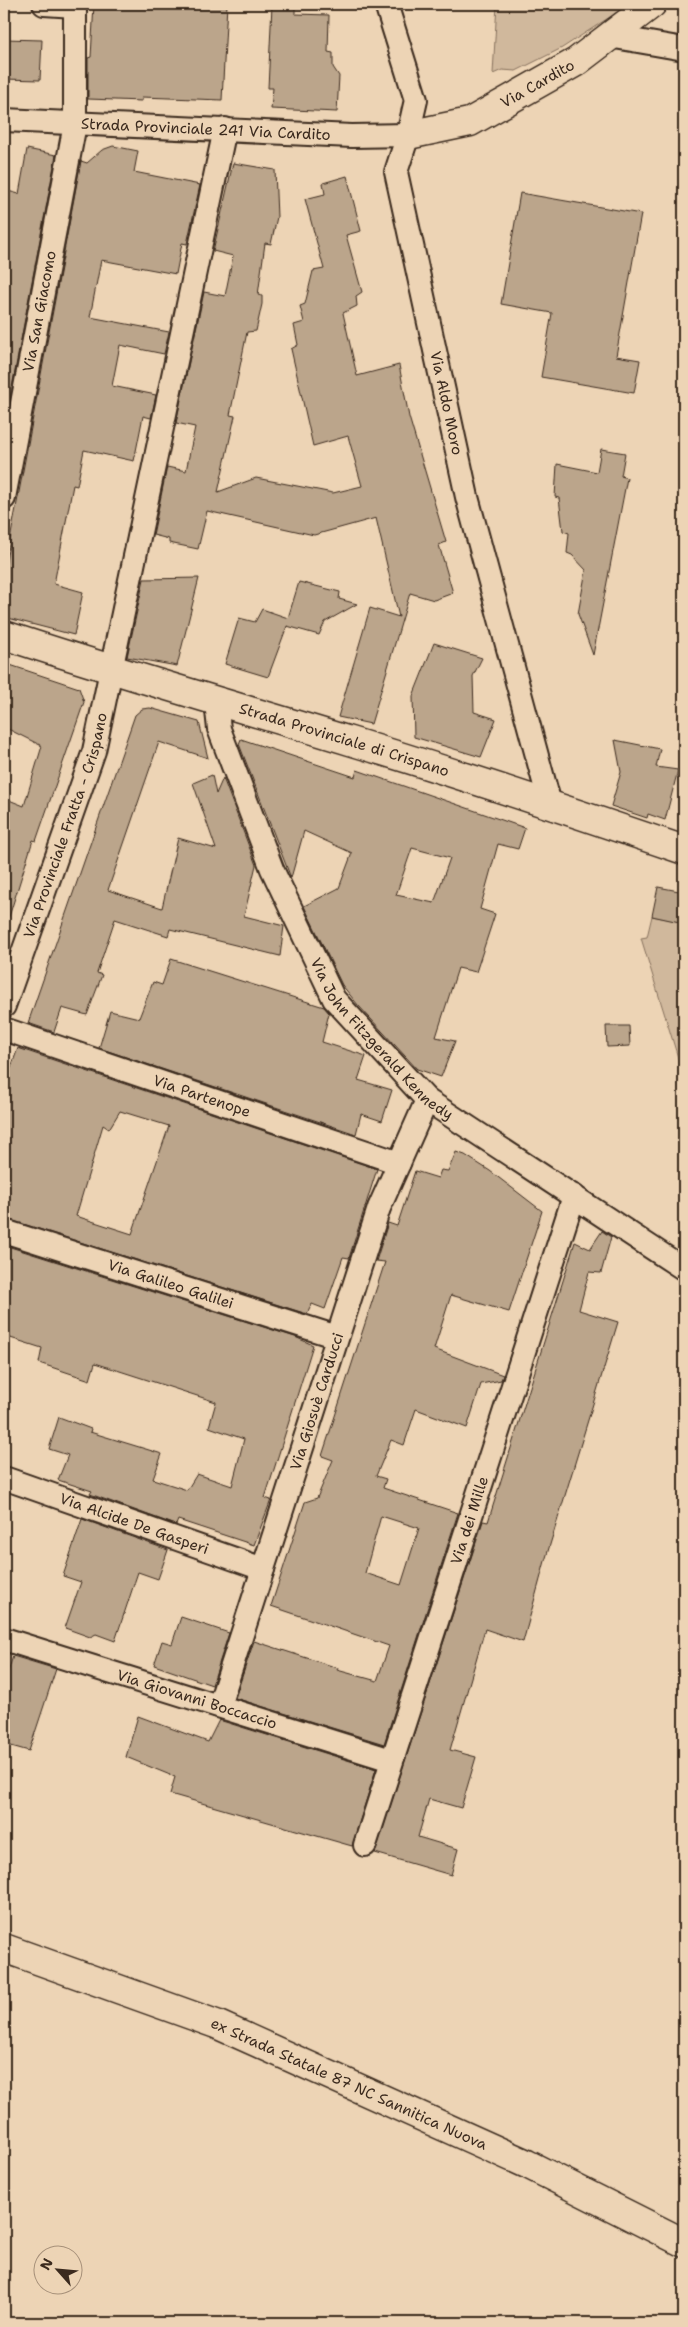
<svg xmlns="http://www.w3.org/2000/svg" width="688" height="2327" viewBox="0 0 688 2327" font-family="'Shantell Sans',sans-serif">
	<style>
		.green { fill: #d0b89c; stroke: #86715d }
		.building { fill: #bba58b; stroke: #3b2a1e; fill-rule: evenodd }
		.lines { fill: none; stroke-linecap: round; stroke-linejoin: round }
		.minor-casing { stroke: #3b2a1e; stroke-width: 26 }
		.tertiary-casing { stroke: #3b2a1e; stroke-width: 31 }
		.trunk-casing { stroke: #3b2a1e; stroke-width: 31 }
		.minor { stroke: #edd4b5; stroke-width: 22 }
		.tertiary { stroke: #edd4b5; stroke-width: 28 }
		.trunk { stroke: #edd4b5; stroke-width: 28 }
		.labels { text-anchor: middle; stroke-width: 4; stroke-linejoin: round; paint-order: stroke }
		.street-label { font-size: 15px; fill: #3b2a1e; stroke: #edd4b5 }
	</style>
	<rect width="100%" height="100%" fill="#edd4b5"/>
	<filter id="ink" filterUnits="userSpaceOnUse"><feTurbulence type="fractalNoise" baseFrequency=".02" numOctaves="2"/><feDisplacementMap in="SourceGraphic" scale="10" xChannelSelector="R" yChannelSelector="G"/><feConvolveMatrix kernelMatrix="1 2 1 2 8 2 1 2 1" color-interpolation-filters="sRGB"/></filter>
	<g filter="url(#ink)">
		<path class="green" d="M497 4H630L562 48 516 71 502 70 493 74Z
			M652 916 683 922 680 939 684 940V1077L641 938 647 937Z"/>
		<path class="building" d="M94 4H227L222 100 142 97V101L88 99V58L91 57Z
			M272 5H295V14L329 15 328 52 333 53V67L339 76 337 112 271 109 273 88H268Z
			M4 39 42 40 40 80 4 79Z
			M113 146 138 151 134 172 200 185 187 244 182 243 176 274 101 260 90 317 169 332 164 354 120 345 112 386 156 395 151 418 143 416 134 461 84 450 77 486 73 485 54 584 83 592 74 635 4 617V572L81 161 87 163 102 150Z
			M27 149 56 155 4 429V190L19 194Z
			M233 163 275 170 277 217 271 244 265 243 258 295 262 296V304L256 331 247 332 230 415 235 416 218 492 256 478 333 493 362 486 348 436 313 446 291 349 298 345 294 325 304 322 300 306 305 304 313 271 324 269 305 199 325 194 323 183 347 176 361 231 346 235 362 292 356 296 357 306 343 313 357 376 399 365 409 417 446 542 439 545 453 593 434 600 410 593 371 724 338 717 370 608 399 617 376 518 314 535 207 511 198 549 169 543V539L153 535 167 467 186 471 195 427 176 423 204 292 225 296 233 256 213 251Z
			M520 193 641 214 616 356 640 360 634 393 541 377 552 313 501 304Z
			M601 449 625 453 621 476 627 478 593 655 578 614 586 570 572 555 567 553 569 533 563 531 559 498 555 497 557 464 597 472Z
			M199 578 177 666 127 657 144 579Z
			M299 582 340 592 339 599 357 604 325 622 319 635 287 626 268 677 225 664 239 618 255 622 262 609 288 618Z
			M434 643 482 658 473 676 474 712 496 719 481 757 414 737 413 696Z
			M4 663 79 688 84 702 36 841 33 840 8 920 4 919V798L24 806 42 746 4 727Z
			M150 708 199 722 208 758 159 742 108 890 162 908 178 838 216 849 193 783 212 775 216 794 223 778 256 865 244 916 284 926 280 956 170 929 168 936 115 919 97 973 102 975 87 1015 62 1008 54 1032 28 1023 135 715 142 709Z
			M241 739 355 777 357 770 525 828 518 849 498 844 480 909 495 914 476 972 458 968 436 1037 455 1041 441 1077 417 1069 358 1005 342 985 304 906 339 888 352 853 304 831 291 878 239 744ZM412 848 450 858 434 903 396 895Z
			M615 740 660 749 656 767 678 770 665 820 648 814 647 818 611 806 621 772Z
			M658 887 684 892V923L652 916Z
			M171 959 324 1007 329 1013 322 1042 366 1056 358 1080 392 1090 382 1121 361 1114 356 1134 99 1048 110 1011 139 1018 153 982 162 985Z
			M606 1026H629L630 1046 607 1047Z
			M18 1048 377 1169 349 1258 343 1257 325 1309 312 1304 307 1314 4 1218V1087ZM120 1111 169 1126 132 1234 76 1216 103 1125 109 1129Z
			M456 1152 465 1155 490 1171 542 1211 509 1312 451 1295 434 1349 503 1375 501 1380 481 1384 467 1428 416 1409 404 1445 391 1440 376 1476 386 1479 383 1488 458 1513 384 1744 235 1698 254 1641 338 1668 337 1670 377 1681 389 1646 271 1606 305 1502 317 1498 333 1460 322 1456 385 1262 376 1261 388 1223 397 1226 415 1171 438 1178 441 1170 448 1171ZM381 1516 419 1528 401 1585 365 1573Z
			M602 1231 611 1237 601 1273 589 1272 579 1310 618 1322 545 1561 523 1642 485 1629 450 1750 476 1757 461 1808 429 1799 418 1837 458 1849 451 1875 375 1853 483 1521 488 1522 575 1242 590 1249Z
			M4 1245 295 1337 313 1345 265 1498 271 1500 254 1545 178 1520 176 1525 90 1494 92 1491 58 1480 68 1455 49 1449 59 1417 91 1429 90 1432 162 1454 153 1479 187 1490 197 1474 232 1486 244 1439 209 1427 216 1402 95 1363 90 1380 39 1363 42 1348 4 1336Z
			M82 1519 168 1550 158 1579 138 1572 115 1641 96 1634 90 1637 65 1628 81 1582 63 1576Z
			M181 1617 229 1633 212 1685 154 1665 162 1641 172 1644Z
			M13 1656 56 1669 29 1751 4 1744V1684Z
			M138 1716 208 1742 219 1720 376 1769 352 1846 170 1794 175 1777 126 1757Z"/>
		<g class="lines">
			<g class="minor-casing">
				<g id="minor">
					<path d="M44 4 75 6"/>
					<path id="s1" d="M386 4 416 100 408 135 396 172 467 497 550 804"/>
					<path d="M609 36 684 49"/>
					<path id="s2" d="M4 120 352 136 408 135"/>
					<path id="s3" d="M4 498 75 124V4"/>
					<path id="s4" d="M216 702 219 729 272 869 334 999 427 1100 684 1269"/>
					<path id="s5" d="M4 1006 94 751 225 129"/>
					<path id="s6" d="M4 1029 399 1163"/>
					<path id="s7" d="M4 1231 337 1337"/>
					<path id="s8" d="M4 1478 263 1569"/>
					<path id="s9" d="M4 1639 391 1760"/>
					<path id="s10" d="M219 1706 379 1208 427 1100"/>
					<path id="s11" d="M365 1845 574 1196"/>
				</g>
			</g>
			<g class="tertiary-casing">
				<g id="tertiary">
					<path id="s12" d="M408 135 470 122 576 62 652 4"/>
					<path id="s13" d="M4 635C119 673 235 706 350 741 463 775 573 812 684 850"/>
				</g>
			</g>
			<g class="trunk-casing">
				<g id="trunk">
					<path id="s14" d="M4 1948 216 2024 527 2164 684 2243"/>
				</g>
			</g>
			<use href="#minor" class="minor"/>
			<use href="#tertiary" class="tertiary"/>
			<use href="#trunk" class="trunk"/>
		</g>
	</g>
	<g class="labels">
		<g class="street-label">
			<text dy="5" stroke="none"><textPath href="#s12" startOffset="141">Via Cardito</textPath></text>
			<text dy="5" stroke="none"><textPath href="#s2" startOffset="202">Strada Provinciale 241 Via Cardito</textPath></text>
			<text dy="5" stroke="none"><textPath href="#s3" startOffset="190">Via San Giacomo</textPath></text>
			<text dy="5" stroke="none"><textPath href="#s1" startOffset="412">Via Aldo Moro</textPath></text>
			<text dy="5" stroke="none"><textPath href="#s13" startOffset="356">Strada Provinciale di Crispano</textPath></text>
			<text dy="5" stroke="none"><textPath href="#s5" startOffset="191">Via Provinciale Fratta - Crispano</textPath></text>
			<text dy="5" stroke="none"><textPath href="#s4" startOffset="382">Via John Fitzgerald Kennedy</textPath></text>
			<text dy="5" stroke="none"><textPath href="#s6" startOffset="209">Via Partenope</textPath></text>
			<text dy="5" stroke="none"><textPath href="#s7" startOffset="175">Via Galileo Galilei</textPath></text>
			<text dy="5" stroke="none"><textPath href="#s10" startOffset="320">Via Giosuè Carducci</textPath></text>
			<text dy="5" stroke="none"><textPath href="#s11" startOffset="341">Via dei Mille</textPath></text>
			<text dy="5" stroke="none"><textPath href="#s8" startOffset="138">Via Alcide De Gasperi</textPath></text>
			<text dy="5" stroke="none"><textPath href="#s9" startOffset="202">Via Giovanni Boccaccio</textPath></text>
			<text dy="5" stroke="none"><textPath href="#s14" startOffset="371">ex Strada Statale 87 NC Sannitica Nuova</textPath></text>
		</g>
	</g>
	<rect width="688" height="2327" fill="none" stroke="#edd4b5" stroke-width="20"/>
	<rect x="10" y="10" width="668" height="2307" fill="none" stroke="#3b2a1e" stroke-width="2" filter="url(#ink)"/>
	<g transform="translate(58 2270) rotate(297)"><circle r="24" fill="#edd4b5" stroke="#a69079"/>
	<path d="M0-4L9 19L0 12L-9 19Z" fill="#3b2a1e"/>
	<text y="-8" font-size="14" font-weight="bold" text-anchor="middle" fill="#3b2a1e">N</text>
	</g>
</svg>
